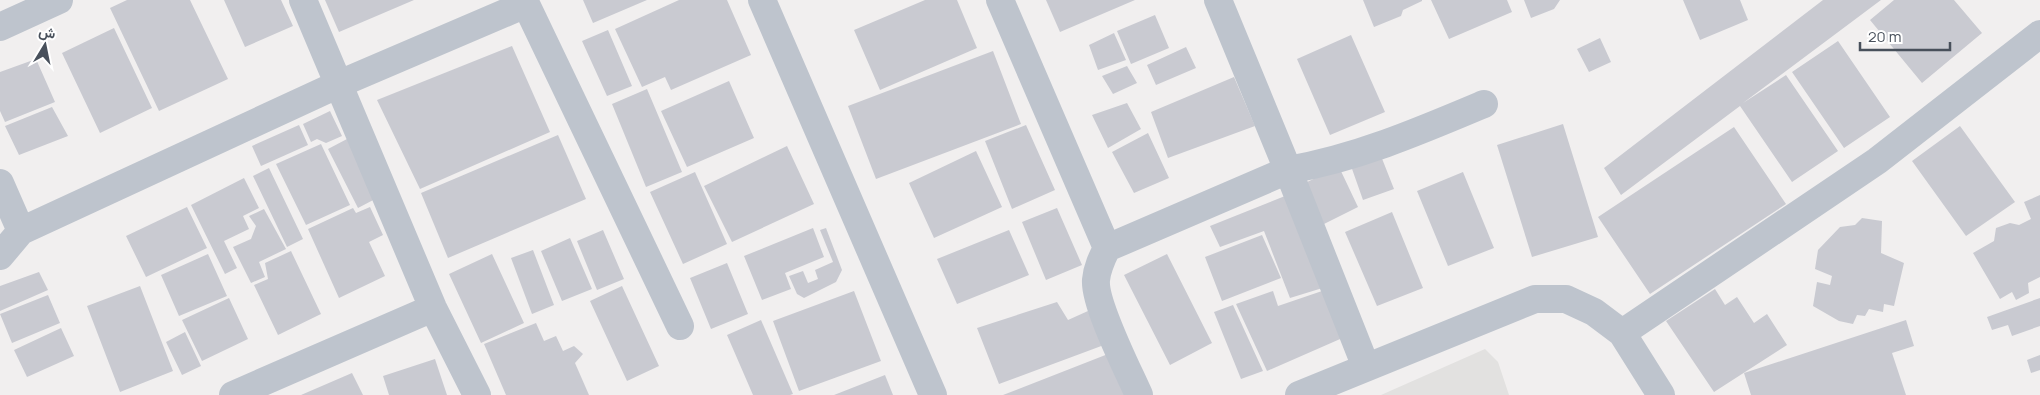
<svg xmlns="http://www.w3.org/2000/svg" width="2040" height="395" viewBox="0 0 2040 395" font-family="Manrope,Vazirmatn,sans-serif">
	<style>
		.education { fill: #e2e1e0 }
		.building { fill: #c9cad1 }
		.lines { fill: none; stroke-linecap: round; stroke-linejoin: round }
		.minor { stroke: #bec4cd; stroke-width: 28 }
	</style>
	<rect width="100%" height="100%" fill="#f1efef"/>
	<path class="education" d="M1485 349 1498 362 1509 395H1381Z"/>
	<path class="building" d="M127 0H190L228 79 159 111 110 8Z
		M224 0H281L293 26 245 47Z
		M325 0H414L339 32Z
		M583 0H647L593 23Z
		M679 0H727L751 55 671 90 665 77 642 87 615 29Z
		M925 0H957L977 48 880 90 854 30Z
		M1046 0H1135L1060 32Z
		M1363 0H1422V1L1403 10 1401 16 1374 27Z
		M1431 0H1507L1512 12 1449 39Z
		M1524 0H1560L1554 9 1531 18Z
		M1683 0H1740L1748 20 1700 40Z
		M1823 0H1881L1743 103 1786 75 1838 151 1792 182 1740 106 1621 195 1604 168Z
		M1894 0H1954L1982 33 1922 83 1870 20Z
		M1155 15 1169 48 1131 64 1117 31Z
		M114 28 152 108 100 133 62 53Z
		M608 30 632 86 607 96 582 41Z
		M1114 33 1126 60 1098 70 1089 45Z
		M1351 35 1385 112 1330 135 1297 59Z
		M1600 38 1611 62 1589 72 1577 49Z
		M1838 41 1890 117 1844 148 1792 72Z
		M512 46 550 132 420 189 377 100Z
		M1186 47 1196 68 1156 85 1147 65Z
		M993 51 1021 124 876 179 848 106Z
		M36 59 55 102 5 122 0 111V72Z
		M1127 66 1137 83 1113 94 1102 76Z
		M1234 77 1255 126 1168 158 1151 112Z
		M729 81 754 138 687 167 661 111Z
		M647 89 682 172 646 187 612 104Z
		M1127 103 1141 129 1108 148 1092 115Z
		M52 107 68 136 19 155 5 126Z
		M330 111 342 136 326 143 317 139 311 142 303 124Z
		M1563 124 1598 237 1532 257 1497 145Z
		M299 125 308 145 261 166 252 146Z
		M1026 125 1055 190 1012 209 985 141Z
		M1960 126 2015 202 1966 236 1912 161Z
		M1734 127 1786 204 1650 294 1598 217Z
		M1148 133 1169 178 1134 193 1112 152Z
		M558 135 586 199 448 258 421 193Z
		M347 139 377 198 358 208 328 149Z
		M321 144 350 205 306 225 276 164Z
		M787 146 814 204 732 242 704 186Z
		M976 151 1002 207 934 238 909 183Z
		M1381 156 1394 189 1363 200 1351 166Z
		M1339 167 1358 207 1324 224 1305 183Z
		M269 168 303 239 287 247 253 176Z
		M695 172 727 244 683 264 650 192Z
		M1463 172 1494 248 1448 266 1417 191Z
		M244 178 259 208 243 216 249 229 224 241 237 268 225 274 191 205Z
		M1290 194 1329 286 1290 298 1264 231 1220 247 1210 226Z
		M2040 195V277L2028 283 2029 293 2016 300 2012 292 2000 299 1973 253 1994 241 1996 228 2010 223 2019 225 2031 219 2024 202Z
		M187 207 207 248 146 277 126 236Z
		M370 207 383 235 369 242 385 276 339 298 308 229 353 208 356 213Z
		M1057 208 1082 265 1046 280 1022 222Z
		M264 209 286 249 259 262 265 277 251 283 233 247 251 239 256 226 249 216Z
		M1392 212 1423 288 1377 306 1345 232Z
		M1862 218 1882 221 1881 253 1904 263 1894 306 1884 304 1883 312 1869 309 1865 316 1857 315 1853 324 1839 321 1813 306 1817 282 1830 285 1832 276 1815 269 1818 250 1840 227 1855 225Z
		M813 228 824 257 785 273 791 289 762 300 744 256Z
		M826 228 842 270 836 282 804 298 797 294 789 276 803 271 808 283 818 279 815 270 833 262 820 230Z
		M603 230 624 279 597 290 577 241Z
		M1009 230 1029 275 957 304 937 259Z
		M1262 235 1281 278 1222 301 1205 257Z
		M570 238 592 289 562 301 541 251Z
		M533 250 554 305 532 314 511 258Z
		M291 251 321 314 278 335 254 285 268 279 265 263Z
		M208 254 227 296 179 316 161 275Z
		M492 254 524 323 481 343 449 274Z
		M1167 254 1212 343 1170 365 1124 275Z
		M727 263 748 314 711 329 690 278Z
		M39 272 48 290 0 311V286Z
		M140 286 173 371 120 392 87 306Z
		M622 286 659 366 627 381 590 301Z
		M1715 289 1725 305 1737 297 1754 323 1767 314 1787 345 1714 392 1666 321Z
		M1325 290 1347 336 1267 371 1236 304 1273 291 1278 306Z
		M854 291 881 361 799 391 773 321Z
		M48 295 60 323 12 343 0 314Z
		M229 298 248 339 202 361 182 320Z
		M2040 298V326L2012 336 2008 325 1992 330 1987 317Z
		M1057 302 1068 320 1088 311 1104 345 999 384 977 328Z
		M1233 305 1263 371 1241 379 1214 312Z
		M761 320 793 394 790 395H753L727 335Z
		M1906 320 1914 346 1892 353 1906 395H1751L1744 373Z
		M536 323 544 341 556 336 563 351 574 346 583 354 575 363 589 395H506L484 344Z
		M61 328 74 356 27 377 14 350Z
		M185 332 201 366 182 375 166 342Z
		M1108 354 1126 395H1003Z
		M2040 355V370L2031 373 2027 360Z
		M435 359 447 395H389L383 376Z
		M352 373 363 395H301Z
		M885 375 893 395H834Z"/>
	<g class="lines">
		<path class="minor" d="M303 0 433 308 477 395
			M524 0 680 326
			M762 0 933 395
			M1000 0 1107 248
			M0 27 59 0
			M0 183 21 231 339 84 526 4
			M0 256 21 231
			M1622 333 1877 161 2040 34
			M1366 367 1288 170C1357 158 1420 131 1484 104
			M233 395 433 308
			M1139 395C1128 370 1094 304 1096 280 1097 268 1102 258 1107 248L1288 170 1218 0
			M1299 395 1535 299H1566L1594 312 1622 333 1661 395"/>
	</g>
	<g transform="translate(45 45) rotate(10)" stroke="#ffffff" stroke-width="4" paint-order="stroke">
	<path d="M0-4L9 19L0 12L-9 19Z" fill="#48505b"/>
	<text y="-8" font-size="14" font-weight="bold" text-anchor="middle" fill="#48505b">ش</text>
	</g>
	<path d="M1860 42v8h90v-8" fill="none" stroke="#48505b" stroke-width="2.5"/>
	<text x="1868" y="42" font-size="15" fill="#48505b" stroke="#ffffff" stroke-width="4" paint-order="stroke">20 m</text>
</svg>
